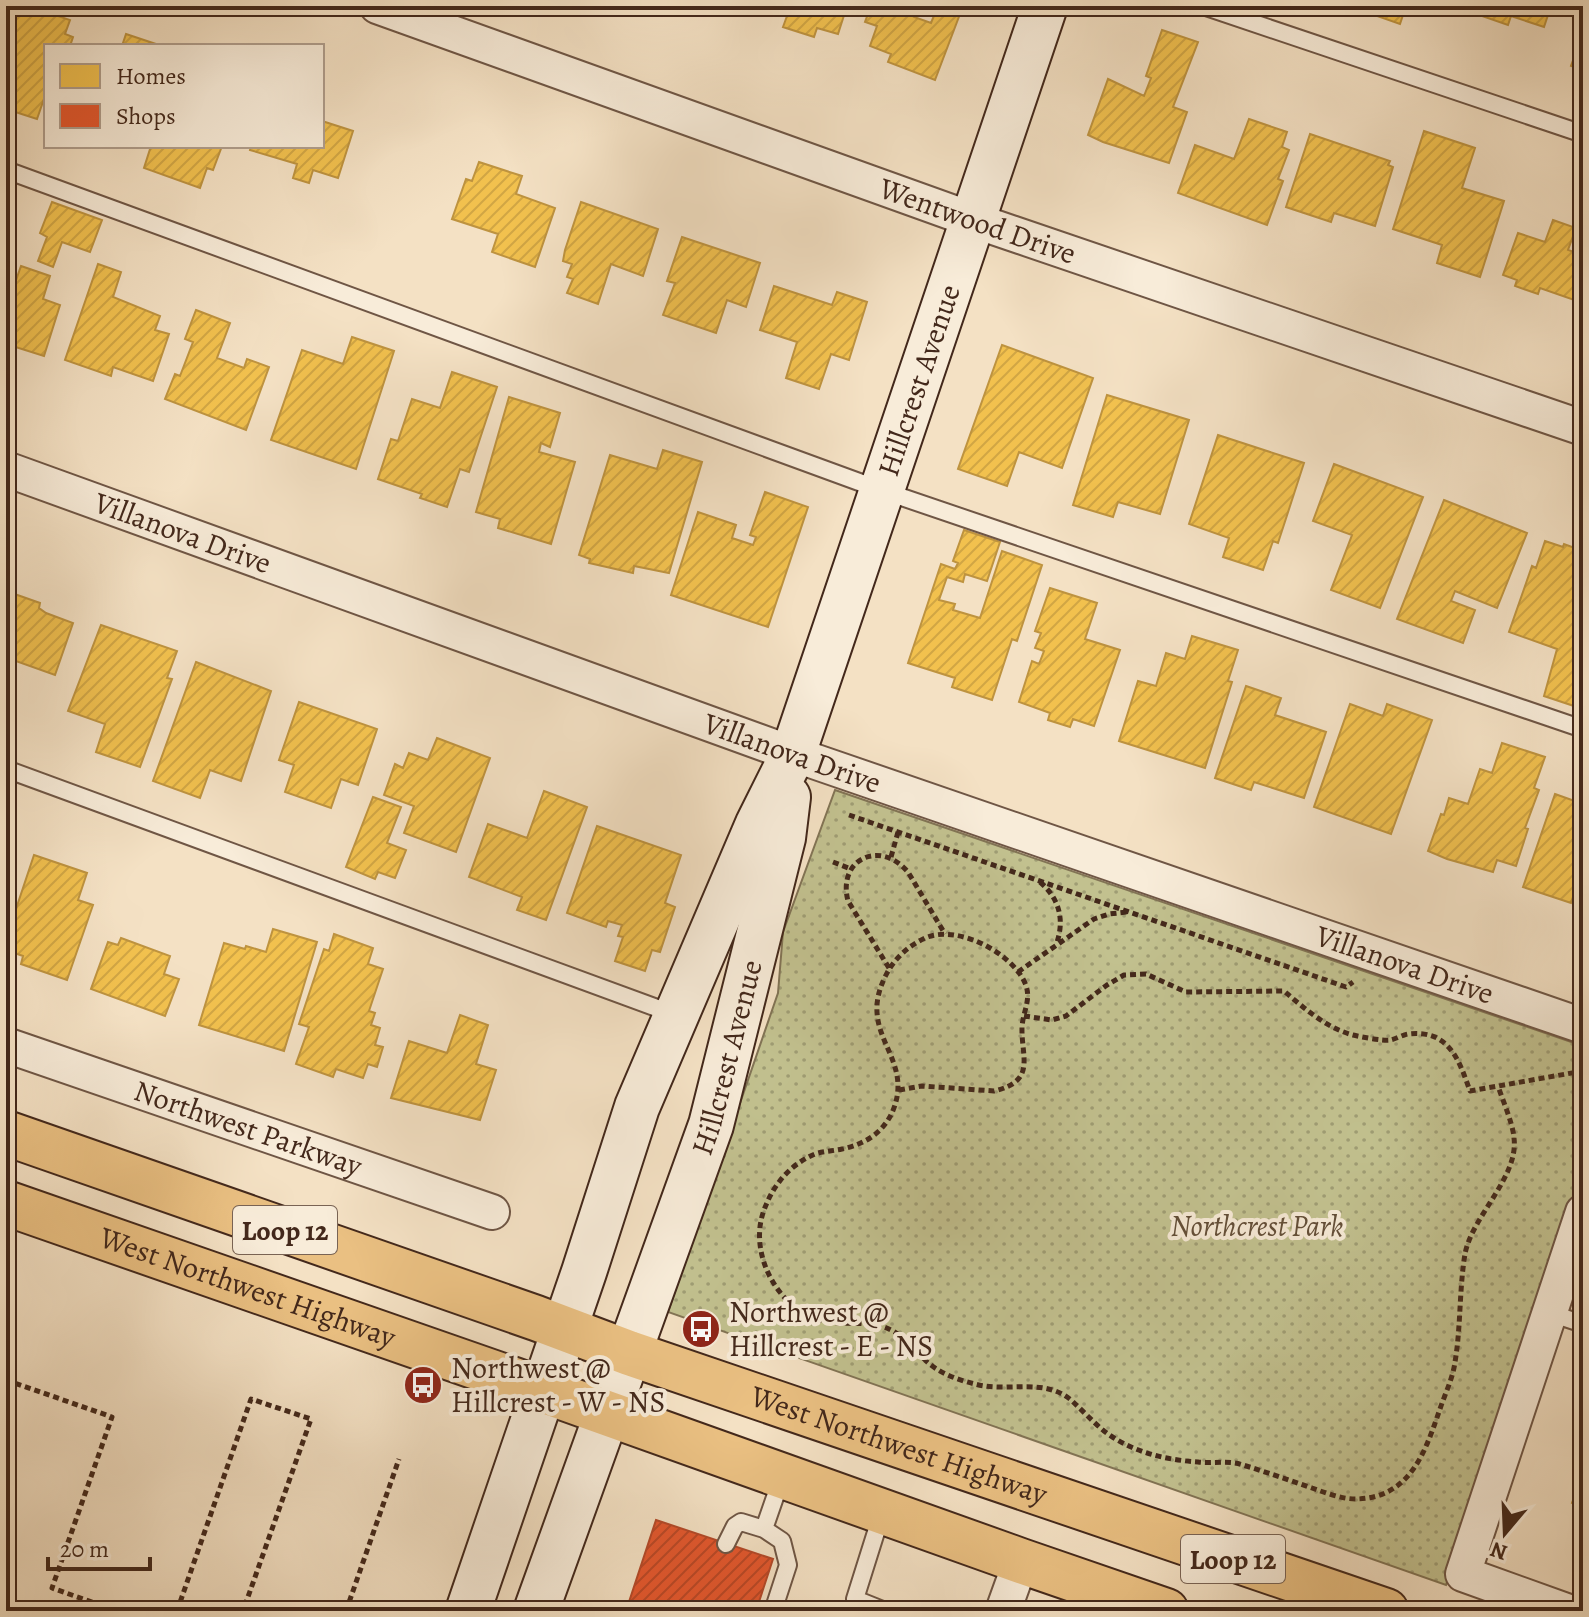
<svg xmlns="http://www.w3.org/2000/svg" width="1589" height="1617" viewBox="0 0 1589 1617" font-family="Alegreya,serif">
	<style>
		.park { fill: url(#park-dots); stroke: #827455; stroke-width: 2 }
		.homes { fill: url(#homes-hatch); stroke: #be933f; stroke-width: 2 }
		.shops { fill: url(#shops-hatch); stroke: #b44928; stroke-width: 2 }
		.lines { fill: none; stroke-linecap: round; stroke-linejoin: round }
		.lane-casing { stroke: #6f5645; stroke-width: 20 }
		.street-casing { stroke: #6f5645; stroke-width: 38 }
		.secondary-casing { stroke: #43281b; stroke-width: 48 }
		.primary-casing { stroke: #43281b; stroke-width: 48 }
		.path { stroke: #43281b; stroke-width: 5; stroke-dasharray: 6 4; stroke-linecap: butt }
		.lane { stroke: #f8ecd9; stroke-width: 16 }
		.street { stroke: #f8ecd9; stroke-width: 34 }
		.secondary { stroke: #f8ecd9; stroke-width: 44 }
		.primary { stroke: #eac082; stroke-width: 44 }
		.labels { text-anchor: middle; stroke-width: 8; stroke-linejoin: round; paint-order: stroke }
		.shield { fill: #f8ecd9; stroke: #796354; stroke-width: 2 }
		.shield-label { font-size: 28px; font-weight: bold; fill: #43281b }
		.street-label { font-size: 30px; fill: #43281b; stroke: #f8ecd9 }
		.park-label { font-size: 30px; font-style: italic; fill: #634e38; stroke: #f8ecd9 }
		.poi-label { font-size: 30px; fill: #43281b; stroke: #f8ecd9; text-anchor: start }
	</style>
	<defs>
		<pattern id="park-dots" width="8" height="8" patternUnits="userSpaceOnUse" patternTransform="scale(2)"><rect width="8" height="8" fill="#c2c18f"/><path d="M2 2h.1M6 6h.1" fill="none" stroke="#9f9d74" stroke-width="1.8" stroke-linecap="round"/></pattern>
		<pattern id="homes-hatch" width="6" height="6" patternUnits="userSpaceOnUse" patternTransform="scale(2)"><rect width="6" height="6" fill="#f2c14e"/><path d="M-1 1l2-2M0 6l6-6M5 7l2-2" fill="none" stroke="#d1a644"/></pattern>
		<pattern id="shops-hatch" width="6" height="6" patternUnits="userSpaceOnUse" patternTransform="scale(2)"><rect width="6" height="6" fill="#e4572e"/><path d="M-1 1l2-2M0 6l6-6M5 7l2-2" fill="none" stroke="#ba4826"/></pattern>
	</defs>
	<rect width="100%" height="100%" fill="#f4e1c4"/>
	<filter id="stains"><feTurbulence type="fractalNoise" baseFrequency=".0025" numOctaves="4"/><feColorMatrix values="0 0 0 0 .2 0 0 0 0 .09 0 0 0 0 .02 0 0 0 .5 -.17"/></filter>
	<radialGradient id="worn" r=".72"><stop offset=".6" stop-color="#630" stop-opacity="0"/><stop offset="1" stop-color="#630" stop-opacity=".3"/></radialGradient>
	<path class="park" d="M835 790 1583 1046V1174L1446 1585 668 1312 778 993 783 932Z"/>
	<path class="homes" d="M6 6H29L70 20 65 34 73 37 70 46H46V93L37 119 6 109Z
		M756 6H847L838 34 817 28 814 37 783 27 787 16Z
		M871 6H917L918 7 914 17 931 23 938 6H963L935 80 888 62 891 54 870 46 877 26 865 22Z
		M1358 6H1406L1400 24 1357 9Z
		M1479 6H1564L1562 13 1550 9 1544 27 1511 16 1508 25 1476 14Z
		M1162 30 1198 42 1173 107 1187 112 1169 163 1103 142 1088 135 1108 79 1144 96 1151 78 1146 76Z
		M1583 33V70L1571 66Z
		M126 34 162 46H122Z
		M1249 119 1287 132 1282 147 1289 150 1278 179 1283 181 1267 225 1178 193 1195 145 1234 159Z
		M322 121 353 131 338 178 313 170 309 183 293 178 297 164 250 150 251 146H322Z
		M1424 131 1475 148 1462 188 1504 201 1480 277 1437 263 1442 245 1393 229Z
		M1310 134 1390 161 1388 165 1393 167 1375 226 1334 213 1331 222 1286 207Z
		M151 146H222L213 170 207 168 200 188 144 168Z
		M479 162 522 176 516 194 555 208 535 267 492 252 498 234 452 219 466 179 472 181Z
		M52 202 102 220 90 252 62 242 53 267 38 261 47 237 40 233Z
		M581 202 658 229 643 276 611 264 598 304 567 293 573 279 567 277 572 264 563 261 565 250Z
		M1553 220 1576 228 1568 250 1583 255V292L1580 302 1540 288 1538 294 1515 286 1517 280 1503 275 1518 233 1545 242Z
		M682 237 760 263 746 307 727 300 716 333 663 315 675 283 667 281Z
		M98 264 121 272 113 297 160 316 155 330 169 334 153 381 113 367 111 376 65 360Z
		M21 266 50 276 43 299 60 305 44 356 6 344V280L15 283Z
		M774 286 832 305 837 292 867 302 849 360 831 354 819 389 786 378 797 342 760 330Z
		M196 310 230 323 217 358 244 368 247 359 269 367 246 430 165 399 175 374 180 376 193 342 185 339Z
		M352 337 394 351 356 469 271 440 302 350 343 364Z
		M1002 345 1093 378 1062 468 1019 452 1007 486 958 469Z
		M452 372 497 387 469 472 460 469 447 507 420 498 422 494 378 479 391 439 398 441 412 399 440 408Z
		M1107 395 1189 420 1160 514 1118 502 1113 517 1073 505Z
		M509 397 560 413 550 447 541 443 539 452 575 462 551 544 498 528 500 519 476 512Z
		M1218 435 1304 463 1278 543 1273 541 1263 570 1223 557 1229 538 1189 524Z
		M663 450 702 462 669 573 634 566 633 573 589 563 590 559 579 555 610 455 657 469Z
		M1334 464 1423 497 1380 608 1331 590 1352 535 1313 521Z
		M765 492 808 507 768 627 671 595 698 512 736 525 732 538 753 545 756 537 750 535Z
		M1444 500 1527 533 1497 608 1455 591 1451 601 1475 610 1463 643 1397 619Z
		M964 530 1000 542 987 581 965 574 963 582 947 577 939 600 955 604 953 610 980 618 1002 551 1042 565 1017 641 1012 639 992 700 952 687 955 678 908 663 941 564 955 569 958 563 953 561Z
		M1545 541 1563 547 1564 544 1583 551V709L1544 696 1557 649 1509 632 1532 566 1536 568Z
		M1050 588 1097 603 1085 639 1120 650 1094 726 1073 719 1070 727 1048 720 1050 713 1019 702 1032 661 1039 664 1044 651 1035 648 1041 633 1035 631Z
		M6 591 40 603 39 608 46 613 73 623 55 675 16 661 6 690Z
		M101 625 177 651 167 678 172 679 140 767 96 752 105 724 68 711Z
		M1192 636 1238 650 1228 681 1232 682 1205 768 1119 741 1138 681 1156 686 1166 653 1185 659Z
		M196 662 271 691 241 781 210 770 200 798 153 781Z
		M1246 686 1281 698 1275 715 1326 732 1304 798 1254 782 1251 790 1215 778Z
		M299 702 377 729 358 785 341 779 331 808 285 792 294 765 279 760Z
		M1350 704 1383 716 1387 704 1432 720 1391 834 1314 807Z
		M437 738 490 758 456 852 404 833 414 806 384 795 395 764 403 768 409 753 428 760Z
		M1502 743 1545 757 1534 788 1539 790 1525 828 1528 829 1516 866 1497 860 1493 872 1447 859 1428 851 1441 814 1444 815 1449 798 1468 804 1480 769 1492 773Z
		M544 791 587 807 546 920 517 910 522 897 469 877 488 824 527 838Z
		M1555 794 1583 804V900L1573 897 1571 903 1523 887Z
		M373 797 401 807 387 843 406 850 395 878 378 872 375 879 346 867Z
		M597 826 681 855 665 903 675 907 660 952 652 950 645 971 615 961 623 937 618 936 622 925 608 921 606 927 567 913Z
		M34 855 87 873 78 900 93 905 67 980 21 964 23 956 6 950V939Z
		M273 929 317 942 284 1051 199 1025 224 943 245 949 246 946 266 952Z
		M334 934 373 948 368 964 383 969 369 1011 375 1013 371 1025 380 1028 375 1045 383 1047 377 1067 368 1064 363 1078 336 1069 333 1077 296 1064 309 1027 299 1024 324 949 329 951Z
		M121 938 170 956 164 974 179 979 165 1016 91 989 108 942 118 945Z
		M460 1015 488 1025 476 1064 496 1070 480 1120 391 1098 409 1041 447 1053Z
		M1583 1473V1507L1572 1503Z"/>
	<path class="shops" d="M656 1520 773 1559 756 1611H626Z"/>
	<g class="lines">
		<g class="lane-casing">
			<path id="lane" d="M1203 6 1583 134
				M6 170 881 490 1583 729
				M6 769 676 1015
				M1550 1313 1583 1324
				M882 1513 855 1599 885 1611
				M726 1544 735 1526 741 1522 764 1529
				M773 1611 788 1565 782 1541 764 1529 782 1477"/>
		</g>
		<g class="street-casing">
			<g id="street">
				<path id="s1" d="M377 6 973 220 1583 428"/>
				<path id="s2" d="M6 469 793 754 1583 1026"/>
				<path id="s3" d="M6 1045 492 1212"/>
				<path d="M1003 1611 1021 1561"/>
				<path d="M1566 1611 1463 1574 1583 1212"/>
			</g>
		</g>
		<g class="secondary-casing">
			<g id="secondary">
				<path id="s4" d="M468 1611 584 1272 637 1107 758 824 793 754 1045 6"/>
				<path id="s5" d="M536 1611 711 1125 783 838 788 797"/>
			</g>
		</g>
		<g class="primary-casing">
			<g id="primary">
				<path id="s6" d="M6 1133 536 1318 629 1353 1386 1611"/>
				<path id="s7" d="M6 1203 514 1380 1021 1561 1166 1611"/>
			</g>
		</g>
		<path class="path" d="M849 815 1346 987 1353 982
			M891 857 898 832
			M833 862 851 869
			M1040 882C1060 899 1065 921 1056 945
			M889 968 848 901C837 859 880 839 908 872L945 934
			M1018 972 1094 919 1109 914 1127 912
			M1024 1016 1052 1020 1066 1016 1107 985 1124 975 1146 974 1186 992 1284 991C1304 1008 1326 1028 1353 1035 1361 1037 1382 1041 1390 1040 1396 1039 1402 1035 1408 1034 1449 1029 1459 1060 1470 1091L1583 1071
			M899 1090 922 1086 994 1091C1037 1081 1021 1057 1022 1027 1023 1011 1032 999 1025 983 1011 952 957 924 925 938 908 946 894 959 886 975 856 1033 911 1054 895 1105 887 1130 867 1144 842 1149 833 1151 824 1151 815 1154 789 1165 772 1186 763 1213 750 1253 775 1302 813 1318 840 1329 869 1317 893 1331 907 1339 915 1350 926 1361 939 1373 958 1380 975 1384 1008 1393 1043 1377 1071 1400 1082 1410 1093 1422 1104 1431 1131 1452 1166 1460 1198 1462 1213 1464 1229 1460 1243 1465 1266 1472 1289 1480 1312 1488 1326 1493 1341 1499 1356 1499 1412 1498 1426 1449 1441 1406 1446 1392 1453 1377 1455 1362 1461 1327 1459 1290 1465 1254 1472 1216 1519 1177 1514 1138 1513 1124 1503 1101 1498 1086
			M6 1380 112 1417 52 1588 117 1611
			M177 1611 251 1399 311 1419 243 1611
			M346 1611 399 1459"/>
		<use href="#lane" class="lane"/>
		<use href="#street" class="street"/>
		<use href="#secondary" class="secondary"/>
		<use href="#primary" class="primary"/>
	</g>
	<defs>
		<g id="bus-disc" transform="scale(2)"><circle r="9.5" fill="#8f2418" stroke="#f8ecd9"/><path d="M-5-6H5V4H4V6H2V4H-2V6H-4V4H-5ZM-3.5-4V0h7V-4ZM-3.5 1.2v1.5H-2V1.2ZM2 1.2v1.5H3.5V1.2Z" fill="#fff"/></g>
	</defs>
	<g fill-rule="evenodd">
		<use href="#bus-disc" x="701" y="1329"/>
		<use href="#bus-disc" x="423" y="1385"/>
	</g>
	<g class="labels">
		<g class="shield">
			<rect x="233" y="1206" width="104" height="48" rx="6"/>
			<rect x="1181" y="1535" width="104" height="48" rx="6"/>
		</g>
		<g class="shield-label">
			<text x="285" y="1240">Loop 12</text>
			<text x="1233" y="1569">Loop 12</text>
		</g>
		<g class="street-label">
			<text dy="10" stroke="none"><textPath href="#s1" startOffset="638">Wentwood Drive</textPath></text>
			<text dy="10" stroke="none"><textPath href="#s4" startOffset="1312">Hillcrest Avenue</textPath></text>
			<text dy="10" stroke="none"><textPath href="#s2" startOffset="188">Villanova Drive</textPath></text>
			<text dy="10" stroke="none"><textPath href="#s2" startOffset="836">Villanova Drive</textPath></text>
			<text dy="10" stroke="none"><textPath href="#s2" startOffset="1484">Villanova Drive</textPath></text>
			<text dy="10" stroke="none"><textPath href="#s5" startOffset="586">Hillcrest Avenue</textPath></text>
			<text dy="10" stroke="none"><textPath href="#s3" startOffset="256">Northwest Parkway</textPath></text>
			<text dy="10" stroke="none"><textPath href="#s7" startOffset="256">West Northwest Highway</textPath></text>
			<text dy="10" stroke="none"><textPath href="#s6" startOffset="946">West Northwest Highway</textPath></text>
		</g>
		<g class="park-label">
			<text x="1257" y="1236">Northcrest Park</text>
		</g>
		<g class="poi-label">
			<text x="729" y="1322">Northwest @<tspan x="729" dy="34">Hillcrest - E - NS</tspan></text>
			<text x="451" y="1378">Northwest @<tspan x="451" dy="34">Hillcrest - W - NS</tspan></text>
		</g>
	</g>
	<rect width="1589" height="1617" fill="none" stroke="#f4e1c4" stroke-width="32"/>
	<rect x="8" y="8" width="1573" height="1601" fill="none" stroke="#43281b" stroke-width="4"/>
	<rect x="16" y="16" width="1557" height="1585" fill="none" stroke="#43281b" stroke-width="2"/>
	<rect x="44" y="44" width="280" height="104" fill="#f8ecd9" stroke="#b09e8d" stroke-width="2"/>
	<rect x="60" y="64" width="40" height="24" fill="#f2c14e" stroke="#b09e8d" stroke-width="2"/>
	<text x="116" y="84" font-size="24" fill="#43281b">Homes</text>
	<rect x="60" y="104" width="40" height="24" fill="#e4572e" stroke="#b09e8d" stroke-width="2"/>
	<text x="116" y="124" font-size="24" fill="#43281b">Shops</text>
	<g transform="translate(1505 1533) rotate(199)" stroke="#f8ecd9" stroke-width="6" paint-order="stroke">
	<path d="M0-6L14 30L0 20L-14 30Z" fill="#43281b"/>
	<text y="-12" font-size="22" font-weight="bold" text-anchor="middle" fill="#43281b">N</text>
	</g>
	<path d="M48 1557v12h102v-12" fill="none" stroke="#43281b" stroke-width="4"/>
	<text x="60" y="1557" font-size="24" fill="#43281b" stroke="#f8ecd9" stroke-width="6" paint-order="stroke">20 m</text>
	<rect width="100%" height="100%" filter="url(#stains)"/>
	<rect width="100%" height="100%" fill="url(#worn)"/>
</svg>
